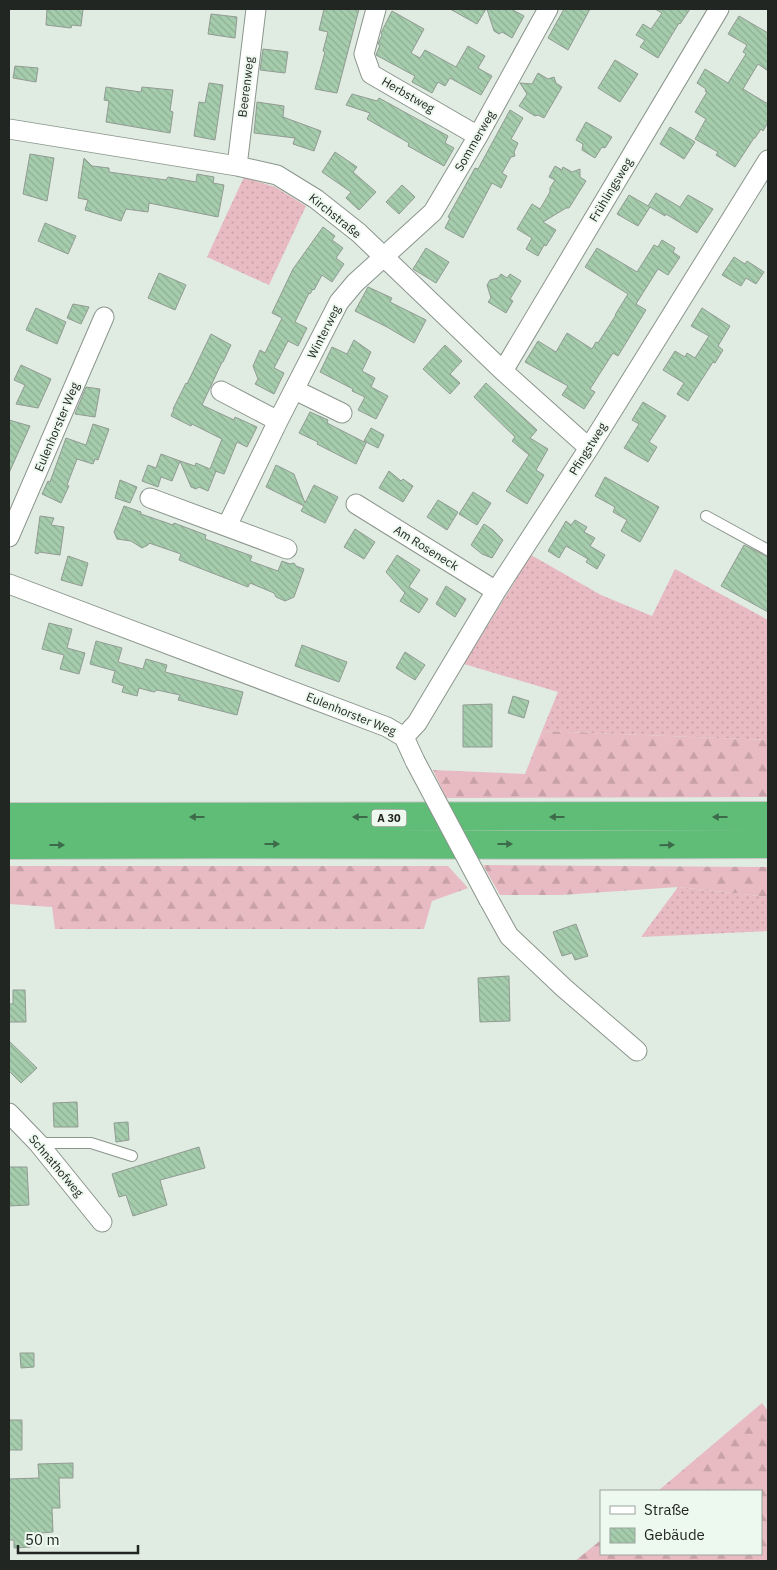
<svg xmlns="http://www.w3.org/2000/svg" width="777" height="1570" viewBox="0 0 777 1570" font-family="'IBM Plex Sans',sans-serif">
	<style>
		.grass { fill: url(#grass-dots) }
		.forest { fill: url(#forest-firs) }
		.building { fill: url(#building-back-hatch); stroke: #919b93 }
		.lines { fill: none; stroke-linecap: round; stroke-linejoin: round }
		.lane-casing { stroke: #8a958c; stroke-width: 12 }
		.street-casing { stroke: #8a958c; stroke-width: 21 }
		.highway-casing { stroke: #c6c7c6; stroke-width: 30 }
		.lane { stroke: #fff; stroke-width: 10 }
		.street { stroke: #fff; stroke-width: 19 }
		.highway { stroke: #5fbd77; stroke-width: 28 }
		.street-bridge-casing { stroke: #8a958c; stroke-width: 21; stroke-linecap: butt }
		.street-bridge { stroke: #fff; stroke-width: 19 }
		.oneway { fill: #3d6a49 }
		.labels { text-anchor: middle; stroke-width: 4; stroke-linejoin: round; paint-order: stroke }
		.shield { fill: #edf8ef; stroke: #5f6560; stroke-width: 1 }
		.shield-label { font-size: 11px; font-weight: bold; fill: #222623 }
		.street-label { font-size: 12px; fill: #222623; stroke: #edf8ef }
	</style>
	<defs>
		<pattern id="grass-dots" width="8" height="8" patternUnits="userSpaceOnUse" patternTransform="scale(1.25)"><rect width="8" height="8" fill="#e8bbc2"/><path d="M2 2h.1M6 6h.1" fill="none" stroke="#c7a1a6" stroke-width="1.8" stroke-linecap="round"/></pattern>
		<pattern id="forest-firs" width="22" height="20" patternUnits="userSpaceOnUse" patternTransform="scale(1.25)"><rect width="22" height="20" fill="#e8bbc2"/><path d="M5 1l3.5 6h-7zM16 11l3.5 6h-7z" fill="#c7a1a6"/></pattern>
		<pattern id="building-back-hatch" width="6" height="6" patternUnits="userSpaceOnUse" patternTransform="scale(1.25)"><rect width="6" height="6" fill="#a5ccac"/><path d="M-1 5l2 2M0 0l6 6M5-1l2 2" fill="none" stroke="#8eaf94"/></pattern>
	</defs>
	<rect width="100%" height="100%" fill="#e0ebe1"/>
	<path class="grass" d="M244 177 275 187 306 206 269 285 207 257Z
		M531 555 601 595 652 616 675 569 768 620V740L542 731 558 692 464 664Z
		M678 887 768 897V931L641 937Z"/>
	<path class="forest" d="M542 731 768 740V797L446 798 433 770 525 774Z
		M483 865 768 867V897L678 887 561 895H500Z
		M9 866H448L468 888 432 901 424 929H55L52 907 9 904Z
		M762 1403 768 1411V1561H575L601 1540V1554H761V1491H658Z"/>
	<path class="building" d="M47 9H83L81 26 72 25 71 28 46 25Z
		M324 9H359L337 93 315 89 325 52 323 51 328 32 319 30Z
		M450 9H486L477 24Z
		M487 9H511L524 16 512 38 502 32 499 34 494 31Z
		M564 9H590L568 50 548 38Z
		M655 9H690L680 24 679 23 658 58 640 47 645 40 636 35 643 24 651 29 658 19 662 13Z
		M392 11 424 29 411 53 420 58 425 50 456 67 468 46 485 56 478 68 492 76 481 95 450 78 445 86 438 82 432 93 412 82 415 76 376 55 380 45 378 44 382 35 381 33Z
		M211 14 237 17 235 38 208 34Z
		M739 16 768 33V71L758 64 743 89 768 104V122L763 131 761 129 755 138H754L735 167 716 155 718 152 695 139 706 119 695 112 707 92 705 91 706 89 697 83 705 69 728 83 746 54 743 52 747 45 728 34Z
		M263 49 288 52 285 73 260 70Z
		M615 60 638 74 620 102 598 88Z
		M15 66 38 68 36 82 13 78Z
		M538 73 548 79 554 77 556 83 562 87 544 118 538 115 535 116 519 106 527 94 520 83 532 84Z
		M209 83 223 85 215 140 194 136 199 102 205 103Z
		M106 87 141 92 142 87 173 90 170 111 173 112 170 133 106 122 109 101 104 100Z
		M352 94 377 101 379 98 448 136 445 143 454 148 444 166 408 146 409 143 367 119 370 113 346 105Z
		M257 102 284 106 283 117 321 131 314 151 293 144 295 138 254 133Z
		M510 110 523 118 511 139 518 143 514 152 515 156 511 157 502 173 507 176 501 188 492 183 463 238 445 228 450 218 448 217 475 168 478 169Z
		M586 122 612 137 605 148 602 147 595 158 582 150 583 144 576 140Z
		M670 127 695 142 684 159 660 144Z
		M335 152 357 167 353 172 376 192 359 210 346 198 351 192 322 172Z
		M30 154 54 158 47 201 23 194Z
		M84 158 92 166 109 168V172L166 180 168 177 196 182 197 174 214 177 213 183 224 185 218 217 149 203 148 212 126 209 121 221 85 210 88 200 78 198Z
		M555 166 562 170 563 167 572 172 580 169V177L586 181 569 208H566L543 222 556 230 546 246 544 245 538 256 526 249 532 238 517 229 532 204 540 209 550 192V188L555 180 549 177Z
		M402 185 415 197 399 214 386 202Z
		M656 193 680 207 688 195 713 209 697 233 666 214 665 216 650 207 638 226 617 214 629 195 648 206Z
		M45 223 76 236 68 254 38 241Z
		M323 227 335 236 332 240 343 248 336 258 344 264 332 282 322 275 314 290 313 289 310 294 309 293 295 322 307 328 298 346 288 341 274 368 284 373 274 394 255 384 258 379 253 366 260 350 265 353 282 318 272 313 293 269Z
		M662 240 675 248 673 252 680 257 668 275 658 269 636 304 646 310 618 356 613 353 590 389 595 392 584 409 562 395 568 386 525 362 538 341 556 352 567 333 592 349 596 342 598 343 616 315H615L628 294 585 267 597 248 637 272 654 245 658 247Z
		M426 248 449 262 436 283 413 269Z
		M734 257 745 264 747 261 764 272 756 284 746 278 741 286 722 275Z
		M159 273 186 285 175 310 148 298Z
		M501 274 507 278 510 274 521 281 510 299 513 301 506 313 488 302 491 298 487 285 490 280 498 278Z
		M368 287 392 298 390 302 426 320 414 343 387 327 355 311Z
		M73 304 89 307 81 324 67 318Z
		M36 308 66 322 57 344 26 330Z
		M702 308 730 326 718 346 723 350 715 363 713 362 688 401 677 394 684 383 663 370 675 351 685 357 687 353 695 358 709 336 691 326Z
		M211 334 231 345 223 362H222L202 405 234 420 235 417 257 427 247 447 237 442 224 474 215 471H216L208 491 199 487 196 489 191 487 180 461 195 466 196 463 210 469 222 439 192 424 191 426 171 416 174 409H173L186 383 187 384Z
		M354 340 371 352 362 371 375 378 371 387 388 396 376 419 358 410 365 397 352 391 353 389 320 372 332 347 347 354Z
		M445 345 462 361 450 374 460 383 450 394 423 369Z
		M21 365 51 379 38 408 16 404 25 385 14 380Z
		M486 383 537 430 530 438 548 449 536 470 544 475 527 504 506 491 529 455 512 441 515 437 474 397Z
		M86 387 100 389 95 417 75 414Z
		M643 402 666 416 649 442 657 447 648 462 624 448 639 424 632 420Z
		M310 412 328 420 327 423 366 443 356 464 317 444 318 442 299 433Z
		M9 420 30 426 9 473Z
		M93 424 109 429 98 460 95 459 93 464 77 459 67 485 69 486 61 503 42 494 48 481 50 482 66 438 86 445Z
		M371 428 384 435 378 448 364 441Z
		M161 454 180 461 172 481 161 477 158 487 142 481 148 465 156 468Z
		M276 465 294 474 305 503 314 485 338 497 325 523 301 511 304 506 266 487Z
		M389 471 401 481 403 479 413 486 403 502 379 488Z
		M605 477 659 507 640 542 621 531 627 520 613 512 615 507 595 496Z
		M120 480 137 487 130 503 115 498Z
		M473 492 491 503 477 525 459 514Z
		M438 500 458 512 447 530 427 517Z
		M124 506 141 512V514L173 525 174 523 206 535 205 539 252 556 250 561 278 571 282 561 290 564 294 563 296 566 304 569 294 597 285 601 276 597 274 593 250 583 248 587 179 560 181 554 149 543 148 545 142 548 131 541 117 539 114 532Z
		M40 516 54 518 51 525 64 527 60 555 39 552 38 554 35 553Z
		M575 520 587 527 584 532 595 538 590 546 605 555 597 569 586 562 588 559 566 546 559 558 548 551 566 521 571 525Z
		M484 524 493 530 503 540 492 558 482 554 471 545Z
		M355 529 375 542 364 559 344 547Z
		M744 545 768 557V612L721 586Z
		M397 555 420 570 409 587 428 599 419 613 400 601 405 593 386 572Z
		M68 556 88 563 82 586 61 580Z
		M446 586 466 599 455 617 436 604Z
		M49 623 72 629 67 648 85 653 79 674 60 669 64 655 42 649Z
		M96 641 122 648 118 662 143 669 146 659 167 665 165 672 243 692 237 715 178 700 180 695 157 690 154 692 139 688 137 696 122 692 124 686 112 682 115 671 90 664Z
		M302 645 347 662 339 682 295 666Z
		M405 652 425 665 415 680 396 668Z
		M513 696 529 701 524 718 508 713Z
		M492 704V747H463V705Z
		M576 924 588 956 575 960 572 953 562 956 553 932Z
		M509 976 510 1021 480 1022 478 978Z
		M13 990H25L26 1022H9V1004H13Z
		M9 1041 37 1068 21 1083 9 1071Z
		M77 1102 78 1127H54L53 1103Z
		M128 1122 129 1140 116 1142 114 1123Z
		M199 1147 205 1168 160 1180 167 1205 133 1216 126 1195 119 1197 112 1174Z
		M9 1167H27L29 1205 9 1206Z
		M20 1353H34V1367L21 1368Z
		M9 1420H22V1450H9Z
		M73 1463V1478H59L60 1508H52L53 1532 30 1534 31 1547 14 1548V1540H9V1479L39 1478 38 1464Z"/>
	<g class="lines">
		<g class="lane-casing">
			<path id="lane" d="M706 516 768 550
				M38 1143H91L132 1156"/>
		</g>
		<g class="street-casing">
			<path id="street" d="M376 9 364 54 371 74 478 136
				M9 129 237 166 277 175 316 199 359 233 503 371 589 448
				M237 166 256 9
				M503 371 719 9
				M295 390 342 413
				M221 391 278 421
				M150 498 287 549
				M356 504 496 591
				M227 526 278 421 339 302 355 283 433 212 478 136 548 9
				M9 537 104 317
				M9 584 387 727 404 737 415 761
				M404 737 417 723 496 591 589 448 768 160
				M489 900 509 936 564 988 637 1051
				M9 1113 38 1143 102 1222"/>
		</g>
		<g class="highway-casing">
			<path id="highway" d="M9 817 768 816
				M9 845C262 843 515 846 768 844"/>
		</g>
		<use href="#lane" class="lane"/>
		<use href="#street" class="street"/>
		<use href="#highway" class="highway"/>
		<g class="street-bridge-casing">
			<path id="street-bridge" d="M415 761 489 900"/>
		</g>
		<use href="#street-bridge" class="street-bridge"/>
	</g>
	<defs><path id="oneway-solid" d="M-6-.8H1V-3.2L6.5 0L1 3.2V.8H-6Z" transform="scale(1.25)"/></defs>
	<g class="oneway">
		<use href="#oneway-solid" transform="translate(197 817) rotate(-180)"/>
		<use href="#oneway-solid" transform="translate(360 817) rotate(-180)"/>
		<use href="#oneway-solid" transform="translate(557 817) rotate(180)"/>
		<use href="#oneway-solid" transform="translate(720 817) rotate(180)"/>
		<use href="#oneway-solid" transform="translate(272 844)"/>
		<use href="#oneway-solid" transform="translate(505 844)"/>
		<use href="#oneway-solid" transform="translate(57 845)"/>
		<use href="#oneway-solid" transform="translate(667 845) rotate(-1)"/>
	</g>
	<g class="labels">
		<rect class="shield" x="371.5" y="809.5" width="35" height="17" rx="4"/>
		<g class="shield-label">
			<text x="389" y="822">A 30</text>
		</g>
		<g class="street-label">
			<text transform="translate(246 87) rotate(-83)" y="4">Beerenweg</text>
			<text transform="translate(408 95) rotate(30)" y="4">Herbstweg</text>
			<text transform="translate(475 141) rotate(-60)" y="4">Sommerweg</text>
			<text transform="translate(611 190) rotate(-59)" y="4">Frühlingsweg</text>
			<text transform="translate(335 216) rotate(39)" y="4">Kirchstraße</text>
			<text transform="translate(324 332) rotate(-63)" y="4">Winterweg</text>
			<text transform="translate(57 427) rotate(-67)" y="4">Eulenhorster Weg</text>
			<text transform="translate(588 449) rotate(-58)" y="4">Pfingstweg</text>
			<text transform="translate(426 548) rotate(32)" y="4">Am Roseneck</text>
			<text transform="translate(351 714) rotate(22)" y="4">Eulenhorster Weg</text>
			<text transform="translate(56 1166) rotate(50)" y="4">Schnathofweg</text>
		</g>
	</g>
	<rect width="777" height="1570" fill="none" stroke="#222623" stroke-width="20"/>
	<rect x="600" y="1490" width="162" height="65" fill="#edf8ef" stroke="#9ca49d"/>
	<rect x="610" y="1506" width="25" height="8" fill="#ffffff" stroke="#9ca49d"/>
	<text x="644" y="1515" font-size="15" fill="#222623">Straße</text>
	<rect x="610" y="1528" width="25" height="15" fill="url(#building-back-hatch)" stroke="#9ca49d"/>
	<text x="644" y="1540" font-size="15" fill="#222623">Gebäude</text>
	<path d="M18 1545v8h120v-8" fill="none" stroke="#222623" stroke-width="2.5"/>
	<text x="25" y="1545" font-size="15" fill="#222623" stroke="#edf8ef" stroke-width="4" paint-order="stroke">50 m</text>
</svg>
